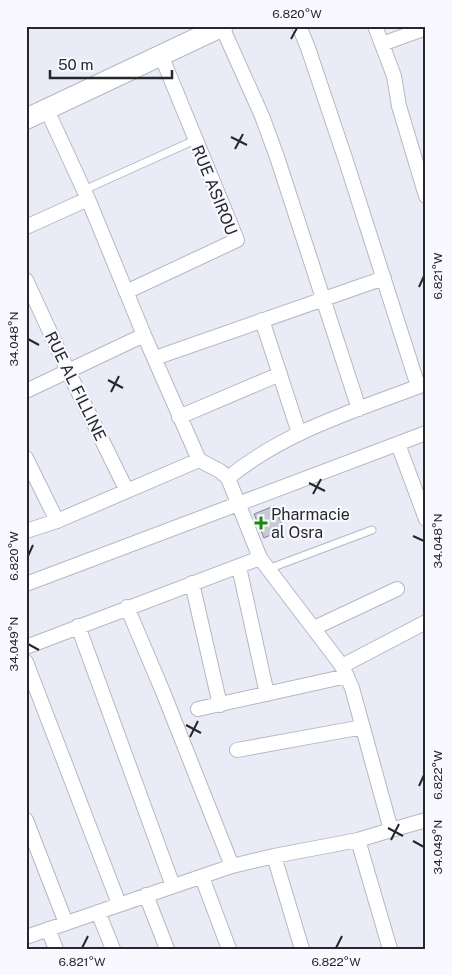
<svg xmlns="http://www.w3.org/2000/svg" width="452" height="975" viewBox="0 0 452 975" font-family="'Public Sans',sans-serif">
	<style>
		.building { fill: #c7c9d6; stroke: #81838f }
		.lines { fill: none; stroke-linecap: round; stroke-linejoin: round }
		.lane-casing { stroke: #b6b7c4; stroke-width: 9 }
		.street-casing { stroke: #b6b7c4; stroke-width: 16 }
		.secondary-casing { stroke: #b6b7c4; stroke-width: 22 }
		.lane { stroke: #fff; stroke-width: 7 }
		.street { stroke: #fff; stroke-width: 14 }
		.secondary { stroke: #fff; stroke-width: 20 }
		.ticks { fill: none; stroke: #26272c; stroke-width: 2 }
		.poi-dot { fill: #198a0c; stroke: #f8f8fe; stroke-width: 2 }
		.labels { text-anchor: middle; stroke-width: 4.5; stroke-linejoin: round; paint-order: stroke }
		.street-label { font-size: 16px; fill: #26272c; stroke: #f8f8fe }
		.poi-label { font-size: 16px; fill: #26272c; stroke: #f8f8fe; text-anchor: start }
		.neatline { fill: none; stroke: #26272c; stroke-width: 2 }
		.ticks-label { font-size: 12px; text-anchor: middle; fill: #26272c }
	</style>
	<rect width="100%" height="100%" fill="#e9ebf7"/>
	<path class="building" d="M274 506 284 529 264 538 254 514Z"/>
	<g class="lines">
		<g class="lane-casing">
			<path id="lane" d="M84 190 195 140
				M268 569 372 530"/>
		</g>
		<g class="street-casing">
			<path id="street" d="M299 26 308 48 346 161 418 386
				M375 26 394 76 399 106 426 196
				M222 27 262 116 277 157 359 409
				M382 44 426 28
				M47 110 88 199 144 335 199 460 220 471 228 478 260 558 342 666 352 688 391 830 426 820
				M26 227 88 199
				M26 280 68 371 127 491
				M126 292 237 240 161 55
				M262 320 299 433
				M155 358 384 278
				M26 391 144 335
				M179 417 280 374
				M398 444 426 519
				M26 458 57 521
				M228 478C285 431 357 410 425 384
				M26 531 57 521 199 460
				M239 567 267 694
				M192 583 220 705
				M26 584 426 433
				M127 607 163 692 232 866
				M78 626 173 886
				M314 628 397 589
				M26 647 260 558
				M26 662 119 904
				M342 666 426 622
				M198 709 347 676
				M237 750 363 727
				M26 820 66 923
				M358 840 390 949
				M274 856 302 949
				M202 877 229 949
				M146 895 167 949
				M98 912 113 949
				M48 929 56 949
				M26 937 232 866 274 856 358 840 391 830"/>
		</g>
		<g class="secondary-casing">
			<path id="secondary" d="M26 119 223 26"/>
		</g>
		<use href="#lane" class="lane"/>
		<use href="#street" class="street"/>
		<use href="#secondary" class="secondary"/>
	</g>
	<path class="ticks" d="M291 39 297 28M231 137 247 145M235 149 243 134M419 287 424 276M28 339 39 345M108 380 123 388M111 392 119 376M309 483 325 491M313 494 321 479M413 536 424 541M28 556 33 545M28 644 39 650M186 725 201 733M190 737 198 721M419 786 424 775M388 828 403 836M391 840 399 824M413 841 424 847M82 948 88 936M336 948 342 936"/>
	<path class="poi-dot" d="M258.5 515.5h5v5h5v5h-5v5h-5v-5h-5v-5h5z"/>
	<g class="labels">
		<g class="street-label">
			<text transform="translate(215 190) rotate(68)" y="6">RUE ASIROU</text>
			<text transform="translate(76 386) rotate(64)" y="6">RUE AL FILLINE</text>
		</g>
		<g class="poi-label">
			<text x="271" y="520">Pharmacie<tspan x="271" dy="18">al Osra</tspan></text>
		</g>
	</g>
	<rect width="452" height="975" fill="none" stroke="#f8f8fe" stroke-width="55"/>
	<path d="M50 70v8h122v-8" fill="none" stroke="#26272c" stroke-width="2.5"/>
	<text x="58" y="70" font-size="15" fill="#26272c" stroke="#f8f8fe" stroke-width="4" paint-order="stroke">50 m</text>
	<rect x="28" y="28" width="396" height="920" class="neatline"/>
	<g class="ticks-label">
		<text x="297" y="18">6.820°W</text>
		<text transform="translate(438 276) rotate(-90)" y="4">6.821°W</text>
		<text transform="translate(14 339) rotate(-90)" y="4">34.048°N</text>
		<text transform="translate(438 541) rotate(-90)" y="4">34.048°N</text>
		<text transform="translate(14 556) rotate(-90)" y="4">6.820°W</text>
		<text transform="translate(14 644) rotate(-90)" y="4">34.049°N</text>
		<text transform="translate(438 775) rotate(-90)" y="4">6.822°W</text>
		<text transform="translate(438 847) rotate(-90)" y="4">34.049°N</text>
		<text x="82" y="966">6.821°W</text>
		<text x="336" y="966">6.822°W</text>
	</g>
</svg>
